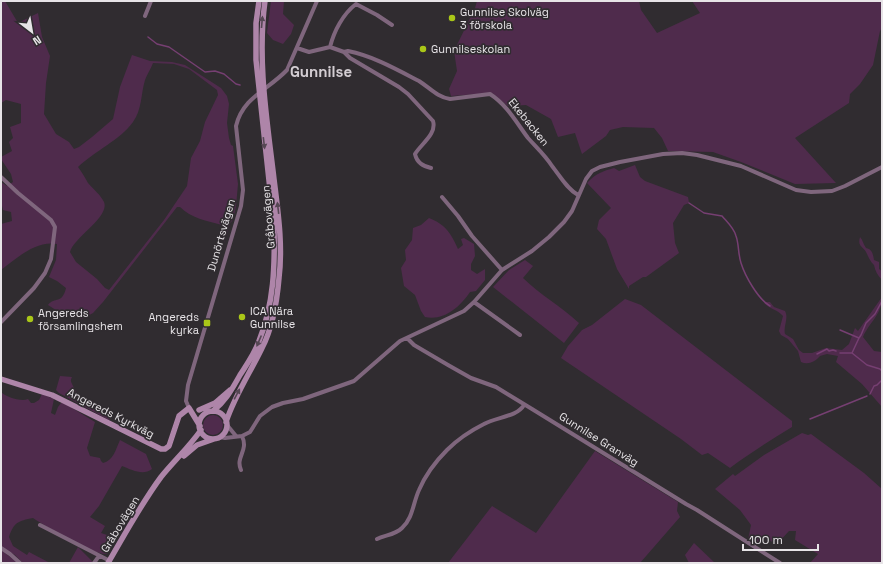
<svg xmlns="http://www.w3.org/2000/svg" width="883" height="564" viewBox="0 0 883 564" font-family="'Space Grotesk',sans-serif">
	<style>
		.green { fill: #4f2b4c; fill-rule: evenodd }
		.lines { fill: none; stroke-linecap: round; stroke-linejoin: round }
		.stream { stroke: #763f72; stroke-width: 1.5 }
		.street { stroke: #7f667d; stroke-width: 4 }
		.secondary { stroke: #ae85a9; stroke-width: 5.5 }
		.oneway { fill: #564754 }
		.poi-dot { fill: #aac718; stroke: #302c30; stroke-width: 1.5 }
		.labels { text-anchor: middle; stroke-width: 3.5; stroke-linejoin: round; paint-order: stroke }
		.poi-label { font-size: 11px; fill: #e7e4e7; stroke: #302c30; text-anchor: start }
		.street-label { font-size: 11px; fill: #e7e4e7; stroke: #302c30 }
		.district-label { font-size: 15px; font-weight: bold; fill: #d3cdd2; stroke: #302c30 }
	</style>
	<rect width="100%" height="100%" fill="#302c30"/>
	<path class="green" d="M1 1H5L18 23 38 13 42 37 50 56 46 83 44 114 56 134 69 142 74 149 79 147 92 137 113 119 120 87 132 55 150 61 172 62 185 65 221 88 227 96 229 104 227 123 229 138 231 145 233 146 238 184 236 206 233 220 230 223 224 243C225 236 228 231 222 225 207 221 191 218 180 207H177L103 302 93 313 82 319 59 312 48 305C55 296 62 305 66 288L57 281 49 277 56 260 57 244C36 240 17 258 1 270V224L12 221 11 212 3 210 1 202V182L7 186 13 182 11 174 1 159V157L12 151 9 142 13 138 10 127 21 123V104L6 100 1 103ZM153 63 174 64 189 69 217 90 218 95 205 122 200 141 191 158 187 186 164 220 109 290 105 288 97 279 76 262 70 252C74 237 110 217 104 202 100 194 94 190 88 183 85 178 82 172 78 167 95 151 120 140 133 122 142 110 141 93 145 80 147 74 151 69 153 63Z
		M271 1H284L283 14 294 25 291 34 283 44 273 40 267 33Z
		M477 1H639L641 10 657 33 700 13 692 1H882V28L880 31 873 65 860 84 850 94 849 103 795 138 836 183 795 184 741 162 713 152 668 151 662 138 654 128 623 127 610 130 606 136 582 154 575 133 558 137 551 119 526 105 508 106 492 93 451 96 449 89 457 71 454 51 475 8Z
		M635 165 640 177 645 181 688 197 689 203 684 205 673 223 675 243 679 253 646 277H643L629 286V289L617 269 606 239 597 229 599 220 611 208 587 183C595 174 603 171 614 168L619 171Z
		M429 218C445 224 451 233 458 249L463 245 461 239 464 238 474 244 475 256 471 264V270L477 274 485 269V280L476 291 470 292C460 307 444 321 425 317L421 311 415 295 404 286 401 268 406 260 405 250 412 240 413 228 421 225Z
		M860 237C863 240 863 244 866 248 872 249 873 254 874 260L879 262V269L882 271V280C878 276 875 271 874 265 870 261 869 258 867 254 864 246 857 248 860 237Z
		M525 260 533 266 523 278C540 295 561 306 579 323L564 343 493 287 509 270Z
		M882 297C882 315 870 321 863 337L874 351 882 352V407L862 384 836 362 838 356 827 354 820 356C815 362 808 365 801 362L798 351 788 339 781 335 779 331 783 316C778 310 770 309 764 303L766 302H770L774 307 785 311C789 319 783 326 785 334L793 339 799 350 803 353H812L826 348 842 350 849 344 855 328 858 331Z
		M625 299 641 305 792 421V427C771 440 750 453 730 468L708 453 702 455 681 439 561 358 568 346 582 330 592 325Z
		M60 376 72 377C70 381 71 382 73 386 80 403 95 410 111 418L109 420 59 393 56 390Z
		M1 392C6 397 21 402 28 399L31 403H34L39 400 42 394 54 399 51 413 55 415 58 407 61 403H64L95 422 87 448 90 456 100 458 101 461 103 463C113 461 116 449 120 440L146 454 152 469C143 476 132 470 122 466L99 506 90 517 105 526 101 533 107 535 117 532 118 534 107 554C95 556 45 526 33 518 18 521 14 522 9 537L13 546 27 555 29 552 50 563H23L15 555 1 547Z
		M203 425a10 10 0 1 1 20 0a10 10 0 1 1-20 0Z
		M802 433 808 435 811 434 864 473 882 489V563H810L818 554 795 540 796 531H789L776 545 763 535 757 544 748 540 751 525 740 510 715 489 733 474 735 476 764 455Z
		M595 451 678 502 677 511 680 517 640 563H448L492 506 536 533Z
		M694 543 715 563H689L685 555Z
		M78 547 93 562 92 563H69Z
		M1 550 18 563H1Z"/>
	<g class="lines">
		<path class="stream" d="M148 37 157 44 169 47 205 72 215 71 224 74 236 84 240 85
			M689 203 704 213 722 216C727 222 734 228 736 236 739 244 738 254 741 263 745 276 758 299 770 306
			M840 330 859 338
			M840 353H852L867 365 880 369 882 371
			M852 353 859 338 861 335 866 323 875 314 882 301
			M817 354 827 349 829 351 833 350 836 351
			M870 394 874 386 877 385 882 380
			M810 419 867 396"/>
		<path class="street" d="M145 16 151 1
			M330 47C334 31 343 14 356 4L377 15 392 25
			M297 48 309 52 330 47 344 52 350 58 399 87 408 94 433 121C437 134 421 144 415 154 417 163 423 166 431 168
			M344 52 348 51C373 56 396 69 419 81 430 88 437 97 450 99L490 94C507 105 516 122 528 138 536 147 545 155 552 166 560 176 567 189 578 195
			M1 177 18 193 51 220 55 227 51 259 45 273 34 288 1 322
			M442 197 458 216 472 236 502 270
			M474 302 520 335
			M407 338 414 345 448 365 471 378 496 387 532 409 686 504 697 510 780 563
			M189 408 186 401 188 385 241 206 243 190 236 126C243 97 268 90 287 70L317 1
			M227 425 236 436
			M220 437 225 438 242 436 250 432 260 416 272 407 283 403 303 399 354 381 400 341 464 311 474 302 502 270 532 251 549 237 564 222 572 211 586 179 592 171 600 167 620 162 663 154 682 153 697 155 741 166 796 190 811 192 832 191 845 186 882 167
			M241 470C235 457 249 451 242 436
			M40 525 110 561
			M377 539C385 535 395 535 402 528 413 518 413 503 419 490 425 476 436 461 447 450 458 439 470 431 484 424 496 417 517 417 524 405
			M1 548 10 554 20 563
			M94 563 99 556"/>
		<path class="secondary" d="M1 379 52 395 161 449H165L169 446 179 416 189 408 200 426
			M199 410 215 403 230 390
			M213 411C226 401 232 389 240 375 247 364 255 353 259 341 274 304 275 265 274 227L256 60V23L259 1
			M199 425a14 14 0 1 1 28 0a14 14 0 1 1-28 0Z
			M226 422C235 395 250 373 262 348 273 327 277 302 279 278 283 245 278 212 274 179 267 120 257 60 265 1
			M184 456 197 445 214 439
			M108 563C125 534 141 504 161 477 174 461 189 447 201 430"/>
	</g>
	<defs><path id="oneway-solid" d="M-6-.8H1V-3.2L6.5 0L1 3.2V.8H-6Z"/></defs>
	<g class="oneway">
		<use href="#oneway-solid" transform="translate(262 22) rotate(-85)"/>
		<use href="#oneway-solid" transform="translate(264 143) rotate(83)"/>
		<use href="#oneway-solid" transform="translate(278 208) rotate(-97)"/>
		<use href="#oneway-solid" transform="translate(259 341) rotate(113)"/>
		<use href="#oneway-solid" transform="translate(237 394) rotate(-62)"/>
	</g>
	<g class="poi-dot">
		<circle cx="452" cy="18" r="4"/>
		<circle cx="423" cy="49" r="4"/>
		<circle cx="242" cy="317" r="4"/>
		<circle cx="30" cy="319" r="4"/>
		<rect x="203" y="319" width="8" height="8" rx="2"/>
	</g>
	<g class="labels">
		<g class="poi-label">
			<text x="460" y="16">Gunnilse Skolväg<tspan x="460" dy="13">3 förskola</tspan></text>
			<text x="431" y="53">Gunnilseskolan</text>
			<text x="250" y="315">ICA Nära<tspan x="250" dy="13">Gunnilse</tspan></text>
			<text x="38" y="317">Angereds<tspan x="38" dy="13">församlingshem</tspan></text>
			<text x="199" y="321" text-anchor="end">Angereds<tspan x="199" dy="13">kyrka</tspan></text>
		</g>
		<g class="street-label">
			<text transform="translate(529 122) rotate(51)" y="4">Ekebacken</text>
			<text transform="translate(268 217) rotate(-95)" y="4">Gråbovägen</text>
			<text transform="translate(221 235) rotate(-74)" y="4">Dunörtsvägen</text>
			<text transform="translate(111 413) rotate(27)" y="4">Angereds Kyrkväg</text>
			<text transform="translate(599 439) rotate(32)" y="4">Gunnilse Granväg</text>
			<text transform="translate(120 524) rotate(-59)" y="4">Gråbovägen</text>
		</g>
		<g class="district-label">
			<text x="321" y="77">Gunnilse</text>
		</g>
	</g>
	<rect width="883" height="564" fill="none" stroke="#e7e4e7" stroke-width="4"/>
	<g transform="translate(32 32) rotate(149)" stroke="#302c30" stroke-width="3" paint-order="stroke">
	<path d="M0-3L7 15L0 10L-7 15Z" fill="#e7e4e7"/>
	<text y="-6" font-size="11" font-weight="bold" text-anchor="middle" fill="#e7e4e7">N</text>
	</g>
	<path d="M743 544v6h75v-6" fill="none" stroke="#e7e4e7" stroke-width="2"/>
	<text x="749" y="544" font-size="12" fill="#e7e4e7" stroke="#302c30" stroke-width="3" paint-order="stroke">100 m</text>
</svg>
